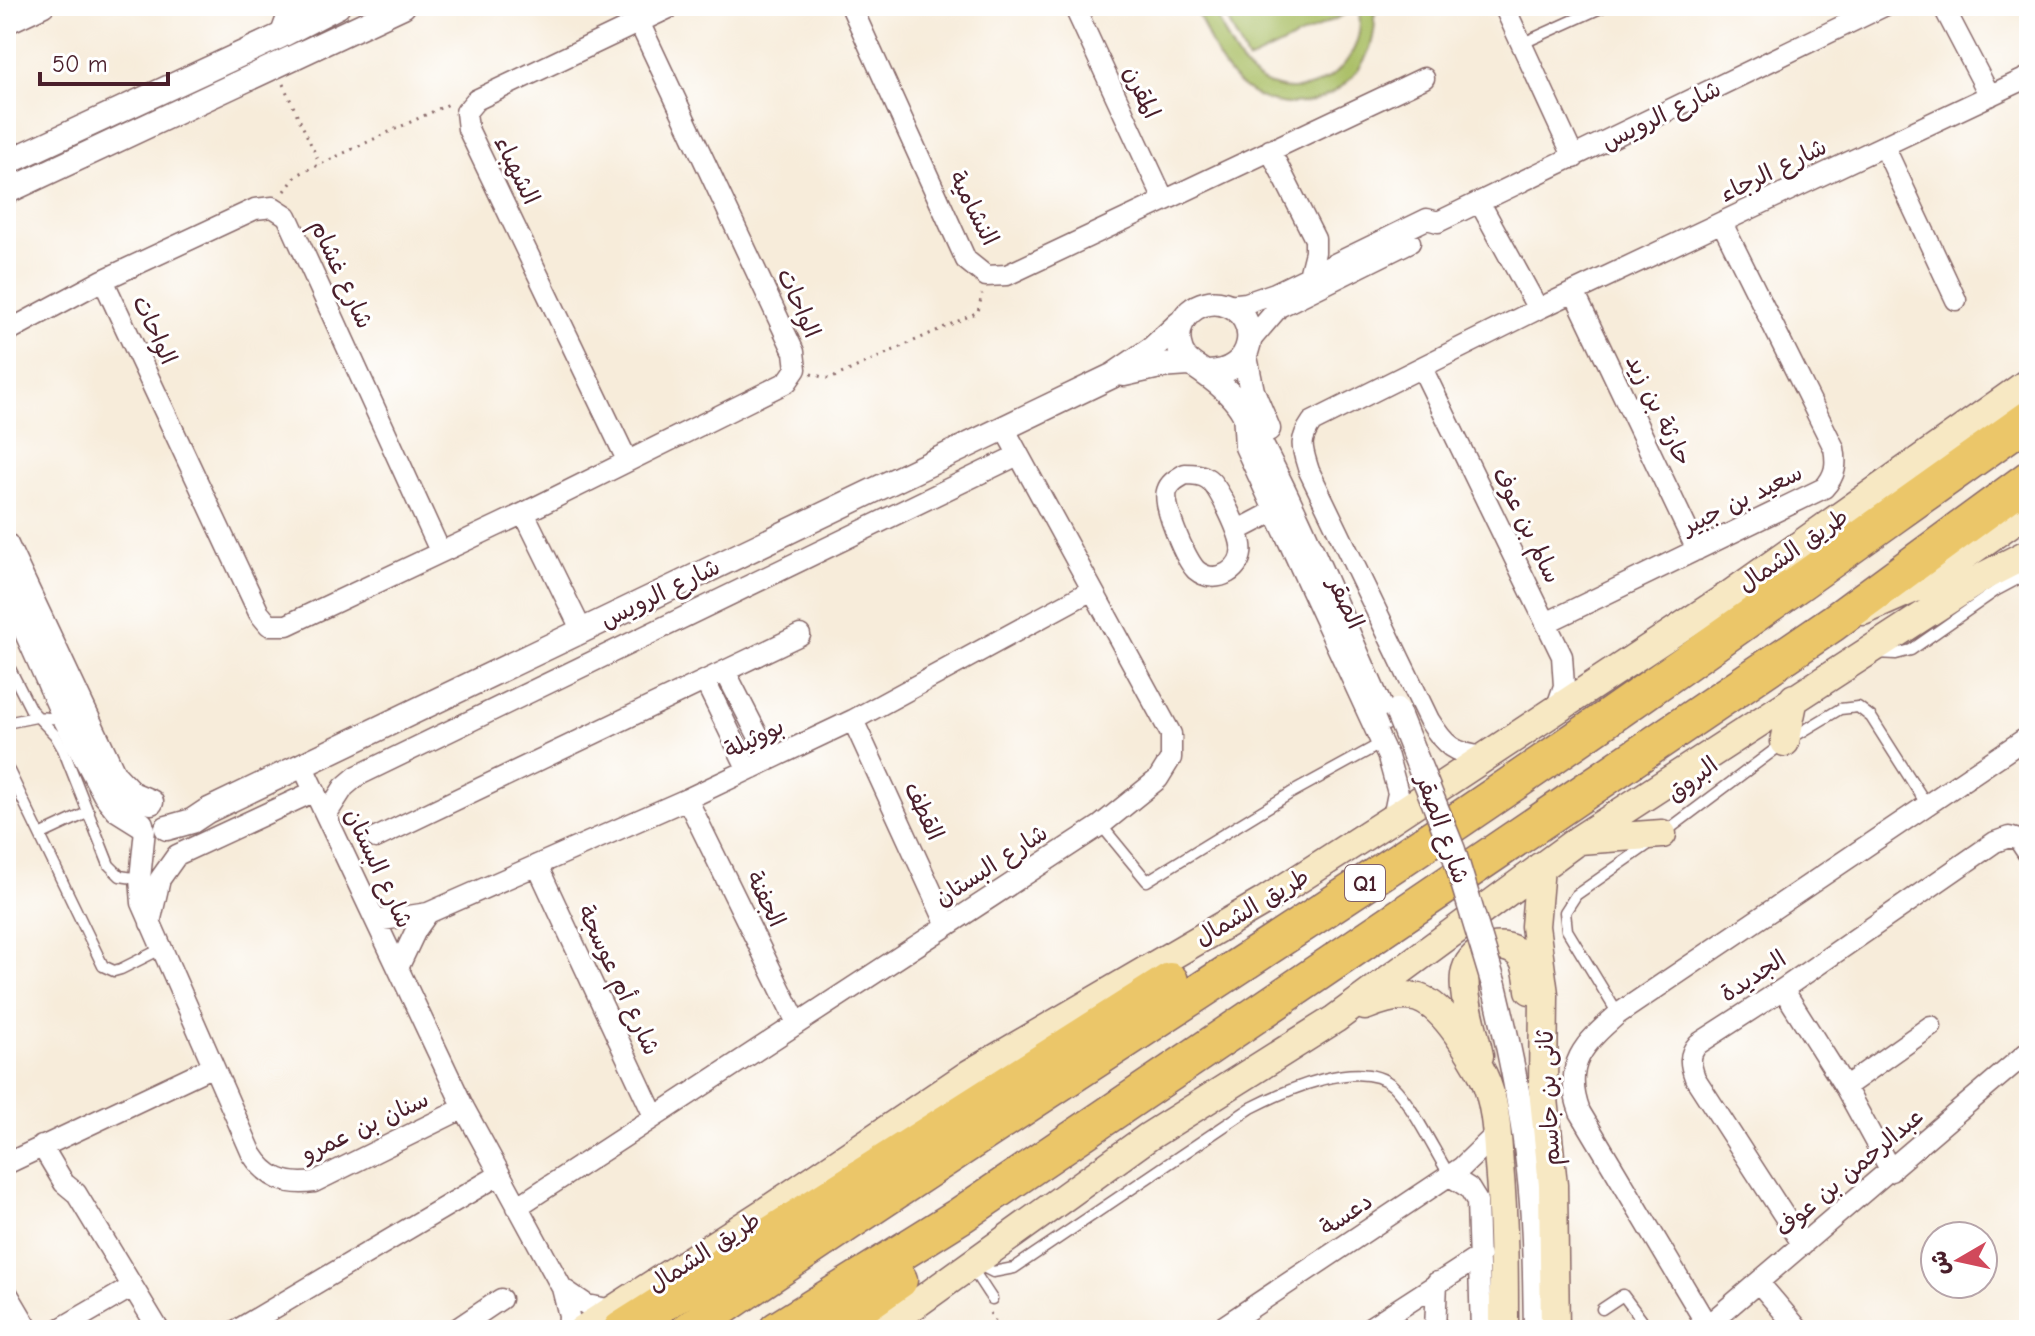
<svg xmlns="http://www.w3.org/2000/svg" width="2035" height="1336" viewBox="0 0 2035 1336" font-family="'Comic Neue','Playpen Sans Arabic',sans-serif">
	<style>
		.green { fill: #a8bd62; stroke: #796e46; stroke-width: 2 }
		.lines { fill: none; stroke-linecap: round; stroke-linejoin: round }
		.service-casing { stroke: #876768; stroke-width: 13 }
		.minor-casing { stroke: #876768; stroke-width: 23 }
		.tertiary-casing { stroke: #876768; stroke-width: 27 }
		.secondary-casing { stroke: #876768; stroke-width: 31 }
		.motorway-casing { stroke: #876768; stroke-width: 39 }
		.path { stroke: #876768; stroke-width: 3; stroke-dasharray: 2 6; stroke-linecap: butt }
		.service { stroke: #fff; stroke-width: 10 }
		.minor { stroke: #fff; stroke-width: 20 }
		.tertiary { stroke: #fff; stroke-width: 24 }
		.secondary { stroke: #f7e8c3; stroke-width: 28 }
		.motorway { stroke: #ebc669; stroke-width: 36 }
		.tertiary-bridge-casing { stroke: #876768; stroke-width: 27; stroke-linecap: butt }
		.tertiary-bridge { stroke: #fff; stroke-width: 24 }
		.labels { text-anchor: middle; stroke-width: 6; stroke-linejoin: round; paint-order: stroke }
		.shield { fill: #fff; stroke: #80626b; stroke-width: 2 }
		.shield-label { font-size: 22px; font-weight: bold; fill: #4a1f2b }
		.street-label { font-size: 24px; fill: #4a1f2b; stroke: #fff }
	</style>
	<rect width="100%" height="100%" fill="#fff"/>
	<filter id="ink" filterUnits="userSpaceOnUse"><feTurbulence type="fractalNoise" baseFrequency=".0125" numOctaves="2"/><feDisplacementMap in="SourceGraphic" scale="16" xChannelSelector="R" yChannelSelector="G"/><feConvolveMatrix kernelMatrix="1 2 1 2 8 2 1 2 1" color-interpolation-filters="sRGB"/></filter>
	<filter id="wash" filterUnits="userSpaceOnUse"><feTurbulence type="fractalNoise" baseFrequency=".006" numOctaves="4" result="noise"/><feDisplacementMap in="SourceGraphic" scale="32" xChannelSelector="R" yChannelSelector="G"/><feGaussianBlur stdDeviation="1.8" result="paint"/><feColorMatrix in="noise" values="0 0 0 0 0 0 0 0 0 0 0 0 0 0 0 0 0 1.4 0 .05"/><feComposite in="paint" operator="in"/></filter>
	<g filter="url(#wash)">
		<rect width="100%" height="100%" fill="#f7ecda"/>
		<path class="green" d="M1195 6H1212C1224 29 1232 58 1252 74 1302 115 1372 66 1358 6H1374C1385 83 1296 136 1237 82 1216 62 1206 31 1195 6Z
			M1221 6H1353L1354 10 1248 61Z"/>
	</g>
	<g filter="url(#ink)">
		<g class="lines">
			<g class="service-casing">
				<path id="service" d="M1521 44 1605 6
					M1876 653 1896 654 1911 650 1997 590 2029 573
					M6 661 31 710 55 735 63 749 109 865 120 876 140 879
					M6 723 36 717 63 719
					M9 771 103 966 114 971 121 969 161 949
					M1101 825 1147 881 1291 793 1382 743
					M1665 832 1785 742 1840 709 1858 707 1871 717 1927 805
					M40 835 89 812
					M1618 1014 1567 930 1565 912 1576 895 1649 844
					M975 1263 993 1272 1014 1268 1251 1108C1284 1091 1361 1056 1393 1086 1411 1103 1435 1152 1450 1176
					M971 1267 992 1299
					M1602 1309 1623 1295 1649 1330"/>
			</g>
			<g class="minor-casing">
				<path id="minor" d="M851 6 966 260 986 276 1007 275 1424 78
					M1074 6 1164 200
					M1504 6 1574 158
					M1943 6 1990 96
					M6 24 44 6
					M280 36 287 17V6
					M1884 146 1956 300
					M1270 150 1315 239V252L1309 276
					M1480 203 1538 309
					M1438 222 1884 6
					M103 280 259 613 269 625H287L524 513 787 382 796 369 794 352 639 22
					M1574 292 1697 550
					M1228 305 1246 303 1275 293 1427 219 1438 222
					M6 332 103 280 255 209 273 207 287 216 440 551
					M1249 342 1279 307 1410 242
					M1422 368 1562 656 1564 686 1556 709
					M1243 410 1245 447 1388 757 1398 793 1393 818
					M627 460 468 129 466 112 476 100 673 6
					M1185 474C1193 474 1201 474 1208 479 1219 487 1239 531 1241 545 1245 569 1216 587 1196 570 1185 559 1162 505 1167 491 1170 482 1177 479 1185 474Z
					M524 513 582 631
					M1237 531 1275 511
					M1546 623 1824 488C1836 475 1837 464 1834 448L1722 223
					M725 671 770 759
					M705 681 748 770
					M853 720 947 925
					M1484 757C1453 753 1445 746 1429 720L1309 471C1302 448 1298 442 1312 422L1538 309 2029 77
					M302 765 464 1108 562 1288 569 1316 568 1330
					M687 799 797 1023
					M326 815 344 787 357 776 1018 455
					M145 829 140 879 142 903 252 1154C267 1178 286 1186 314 1182L464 1108
					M376 838 800 635
					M537 865 654 1116
					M376 921 428 913 687 799 853 720 1092 590
					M150 923 160 879 177 855 315 791
					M398 968 416 930 428 913
					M1783 989 1845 1087 1891 1171
					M1845 1087 1931 1026
					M42 1146 64 1183 76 1193 159 1330
					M6 1164 213 1066
					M1450 1176 1469 1188 1477 1201 1481 1330
					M517 1207 1101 825 1158 779 1171 758V734L1004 428
					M1803 1245 1695 1078C1690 1064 1688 1055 1698 1044L1783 989 1995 842 2009 837 2019 840 2029 855
					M1759 1283 1799 1330
					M562 1288 587 1305 613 1310
					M6 1291 29 1330
					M1707 1325 1580 1112C1562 1064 1584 1044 1618 1014L2029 736
					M58 1330 132 1287
					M237 1330 499 1175
					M455 1330 501 1299
					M1218 1330 1462 1167 1497 1133
					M1366 1330 1480 1256
					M1435 1330 1437 1282
					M1702 1330 2029 1051"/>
			</g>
			<g class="tertiary-casing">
				<path id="tertiary" d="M6 163 280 36 338 6
					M6 192 403 6
					M1245 357 1252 391 1268 429
					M1205 373C1257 375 1263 315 1224 304 1199 297 1174 318 1179 344 1182 361 1193 364 1206 374 1220 384 1236 398 1244 413 1298 511 1339 616 1385 718
					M1124 374 1160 366 1189 364
					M6 545 114 775 132 794 151 802
					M6 586 66 720 105 794 117 809 141 824
					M167 828 192 821 207 811 1114 375 1152 349 1179 324
					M1494 985C1509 1046 1522 1108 1529 1171 1535 1224 1535 1277 1536 1330"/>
			</g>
			<g class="secondary-casing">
				<path id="secondary" d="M1863 611 1924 584 2029 510
					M1785 742 1794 698
					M1579 840 1662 834
					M1540 867 1535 926 1544 994 1543 1089 1553 1185 1555 1330
					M1365 1006C1411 987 1429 994 1457 1033 1466 1046 1476 1061 1483 1075 1496 1102 1497 1135 1499 1165 1504 1220 1504 1275 1504 1330
					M1479 1056C1475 1034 1462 997 1465 975 1468 951 1500 937 1519 954 1527 962 1529 978 1530 990
					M582 1330 762 1214 969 1074 1263 902 1393 818 1731 594 2029 382
					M880 1330 1148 1137 1335 1019 1578 840 1986 575 2029 553"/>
			</g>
			<g class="motorway-casing">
				<path id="motorway" d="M621 1330 1170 981
					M689 1330C922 1170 1160 1019 1395 863 1610 720 1819 568 2029 419
					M777 1330 961 1215 1833 623 2029 479
					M828 1330 899 1280"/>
			</g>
			<path class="path" d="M283 84 320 164
				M285 191 297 175 449 104
				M811 374 830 379 978 312 982 294
				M990 1313 1001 1330"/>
			<use href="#service" class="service"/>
			<use href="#minor" class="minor"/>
			<use href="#tertiary" class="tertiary"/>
			<use href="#secondary" class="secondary"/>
			<use href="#motorway" class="motorway"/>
			<g class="tertiary-bridge-casing">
				<path id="tertiary-bridge" d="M1397 711 1453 850 1494 985"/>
			</g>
			<use href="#tertiary-bridge" class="tertiary-bridge"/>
		</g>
	</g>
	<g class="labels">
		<rect class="shield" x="1345" y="865" width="40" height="36" rx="6"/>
		<g class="shield-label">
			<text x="1365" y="891">Q1</text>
		</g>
		<g class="street-label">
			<text transform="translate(1142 92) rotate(65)" y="8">المقرن</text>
			<text transform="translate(1661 115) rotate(-26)" y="8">شارع الرويس</text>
			<text transform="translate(517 170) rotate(64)" y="8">الشهباء</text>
			<text transform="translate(1773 170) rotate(-26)" y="8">شارع الرجاء</text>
			<text transform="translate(974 208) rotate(63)" y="8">النشامية</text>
			<text transform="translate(342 274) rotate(65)" y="8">شارع غشام</text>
			<text transform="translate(799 303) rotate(66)" y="8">الواحات</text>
			<text transform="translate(155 330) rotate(65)" y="8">الواحات</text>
			<text transform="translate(1659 410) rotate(64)" y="8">حارثة بن زيد</text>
			<text transform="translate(1742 499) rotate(-26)" y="8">سعيد بن جبير</text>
			<text transform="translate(1527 525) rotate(64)" y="8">سالم بن عوف</text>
			<text transform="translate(1793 550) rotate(-35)" y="8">طريق الشمال</text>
			<text transform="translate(660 593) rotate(-26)" y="8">شارع الرويس</text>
			<text transform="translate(1346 603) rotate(65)" y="8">الصقر</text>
			<text transform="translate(754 738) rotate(-26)" y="8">بووثيلة</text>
			<text transform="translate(1692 779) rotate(-37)" y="8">البروق</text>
			<text transform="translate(924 811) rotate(65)" y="8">القطف</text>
			<text transform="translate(1443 829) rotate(70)" y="8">شارع الصقر</text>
			<text transform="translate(991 865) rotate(-33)" y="8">شارع البستان</text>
			<text transform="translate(379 868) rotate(65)" y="8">شارع البستان</text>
			<text transform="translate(766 899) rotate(64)" y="8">الجفنة</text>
			<text transform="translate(1252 907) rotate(-31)" y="8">طريق الشمال</text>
			<text transform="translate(1753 976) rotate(-33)" y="8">الجديدة</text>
			<text transform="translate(619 980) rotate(65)" y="8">شارع أم عوسجة</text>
			<text transform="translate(1548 1098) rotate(-93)" y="8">ثانى بن جاسم</text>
			<text transform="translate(365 1126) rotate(-25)" y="8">سنان بن عمرو</text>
			<text transform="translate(1849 1172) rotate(-40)" y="8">عبدالرحمن بن عوف</text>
			<text transform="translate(1346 1214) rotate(-34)" y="8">دعسة</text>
			<text transform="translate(704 1252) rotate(-33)" y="8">طريق الشمال</text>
		</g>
	</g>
	<rect width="2035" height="1336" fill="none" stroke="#fff" stroke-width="32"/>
	<g transform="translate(1959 1260) rotate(261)"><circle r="38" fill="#ffffff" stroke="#b7a5aa" stroke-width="2"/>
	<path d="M0-6L14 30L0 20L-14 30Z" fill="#d1495b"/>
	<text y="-12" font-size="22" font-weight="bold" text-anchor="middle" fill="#4a1f2b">ش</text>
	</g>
	<path d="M40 72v12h128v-12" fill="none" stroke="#4a1f2b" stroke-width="4"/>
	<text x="52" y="72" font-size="24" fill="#4a1f2b" stroke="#ffffff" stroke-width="6" paint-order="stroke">50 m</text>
</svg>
